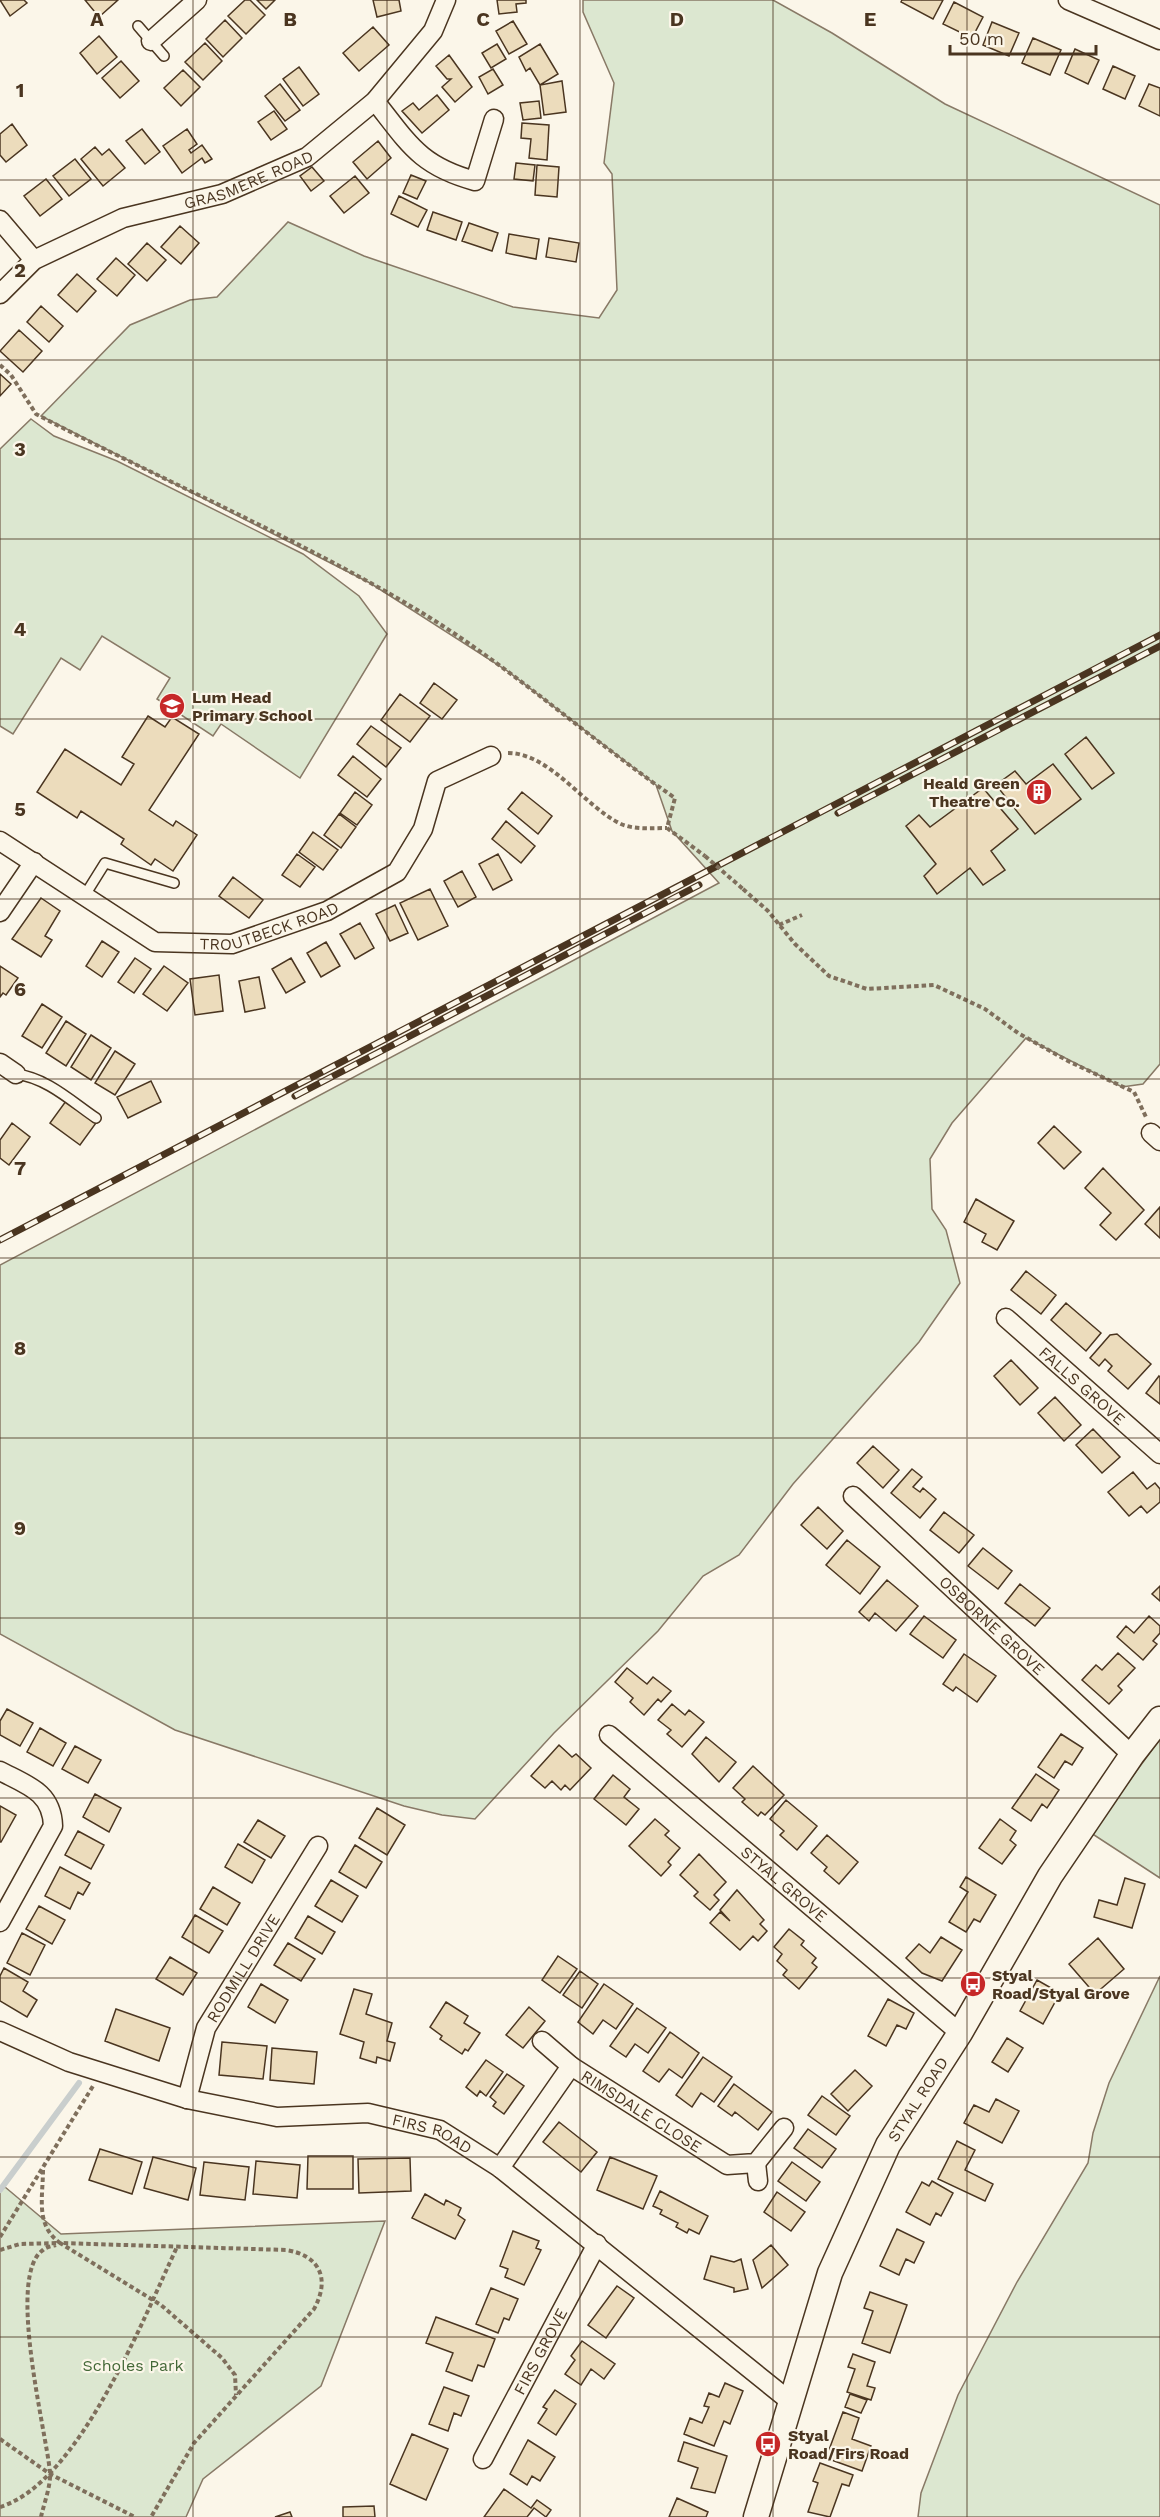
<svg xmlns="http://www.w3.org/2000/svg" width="1160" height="2517" viewBox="0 0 1160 2517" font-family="'Work Sans',sans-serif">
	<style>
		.green { fill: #dce7d0; stroke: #887966; stroke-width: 1.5 }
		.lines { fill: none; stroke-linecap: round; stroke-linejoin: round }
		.stream { stroke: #c9cecd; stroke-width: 6 }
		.building { fill: #ecdcbc; stroke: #4a3520; stroke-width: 1.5 }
		.service-casing { stroke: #4a3520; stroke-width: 12 }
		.minor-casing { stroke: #4a3520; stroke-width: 21 }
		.secondary-casing { stroke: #4a3520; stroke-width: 27 }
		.path { stroke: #7f6f5c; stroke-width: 4; stroke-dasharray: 4.5 3; stroke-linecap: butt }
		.service { stroke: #fbf6e9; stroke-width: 9 }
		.minor { stroke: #fbf6e9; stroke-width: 18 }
		.secondary { stroke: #fbf6e9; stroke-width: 24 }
		.rail-casing { stroke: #4a3520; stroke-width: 7 }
		.rail { stroke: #fbf6e9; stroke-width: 4.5; stroke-dasharray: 14; stroke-linecap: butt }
		.path-bridge { stroke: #7f6f5c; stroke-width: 4; stroke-dasharray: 4.5 3; stroke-linecap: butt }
		.grid { fill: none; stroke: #4a3520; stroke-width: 1.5; stroke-opacity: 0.55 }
		.labels { text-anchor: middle; stroke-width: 4.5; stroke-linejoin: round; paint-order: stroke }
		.street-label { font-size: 16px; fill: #4a3520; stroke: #fbf6e9 }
		.poi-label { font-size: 16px; font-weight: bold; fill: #4a3520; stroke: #fbf6e9; text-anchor: start }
		.park-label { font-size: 16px; fill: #436837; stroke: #fbf6e9 }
		.grid-label { font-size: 20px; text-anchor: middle; font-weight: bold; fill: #4a3520; stroke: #fbf6e9; stroke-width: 4.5; stroke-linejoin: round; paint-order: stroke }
	</style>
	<rect width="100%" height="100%" fill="#fbf6e9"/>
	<path class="green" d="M583 0H773L832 33 945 104 1160 205V1064L1143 1084 1122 1087 1026 1038 952 1123 930 1159 932 1209 946 1230 960 1283 919 1342 793 1484 739 1555 703 1576 658 1631 554 1733 475 1819 442 1815 404 1806 175 1730 0 1634V1265L719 883 672 831 656 785 506 670 370 583 41 416 130 325 190 300 217 297 288 222 364 256 513 307 599 318 617 290 612 174 604 163 614 83 583 12Z
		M31 419 54 436 117 461 303 554 359 596 387 634 300 778 221 724 213 736 157 699 170 678 102 636 80 670 61 658 13 734 0 726V449Z
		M1160 1739V1878L1091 1833Z
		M1160 1976V2517H918L921 2493 958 2395 1017 2282 1088 2163 1093 2133 1109 2083Z
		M5 2187 61 2234 385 2221 321 2386 203 2479 186 2517H0V2191Z"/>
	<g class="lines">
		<path class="stream" d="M0 2190 79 2083"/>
	</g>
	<path class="building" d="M0 0H24L27 3 10 16Z
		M85 0H118L99 17Z
		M245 0H250L265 15 246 34 228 16Z
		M257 0H275L266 9Z
		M373 0H399L401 11 377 17Z
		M497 0H526V3L516 4 517 12 499 14Z
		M902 0H943L933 19 901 2Z
		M954 2 983 17 972 38 943 24Z
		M225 20 242 38 223 57 206 39Z
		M513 21 527 44 509 54 496 31Z
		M992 22 1019 33 1009 56 983 45Z
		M373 27 389 45 359 71 343 53Z
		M99 36 117 57 97 74 80 53Z
		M1033 38 1061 50 1050 75 1022 63Z
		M205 43 222 61 203 80 185 62Z
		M497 44 506 59 491 68 482 53Z
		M540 44 558 74 540 85 530 68 526 71 519 57Z
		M1075 49 1099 60 1088 84 1065 73Z
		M449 55 472 87 455 102 442 87 451 79H447L436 66Z
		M121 61 139 81 120 98 102 78Z
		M1113 66 1135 76 1125 99 1103 89Z
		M299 67 319 94 303 106 283 79Z
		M493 69 503 85 488 94 479 77Z
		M183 70 200 87 181 106 164 88Z
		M562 81 566 112 544 115 540 85Z
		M280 84 300 110 285 121 265 96Z
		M1149 84 1160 88V116L1139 106Z
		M437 95 449 110 422 133 402 111 413 103 419 110Z
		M539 101 541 118 523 120 520 103Z
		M274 111 287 129 271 140 258 122Z
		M522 123 549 125 547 160 529 158 531 139 521 138Z
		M12 124 27 145 6 162 0 155V134Z
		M142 129 160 152 145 164 126 141Z
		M187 129 197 144 189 150 191 153 202 145 212 159 205 163 202 158 182 173 163 146Z
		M378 141 391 158 367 179 353 162Z
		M95 147 102 155 109 149 125 168 103 186 81 159Z
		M75 159 91 179 69 196 53 176Z
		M516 163 535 165 533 181 514 179Z
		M537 165 559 167 557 197 535 195Z
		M312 167 324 181 311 191 300 176Z
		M411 175 426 181 417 199 403 193Z
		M355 176 369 193 344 213 330 196Z
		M46 179 62 199 40 216 24 196Z
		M399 196 427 210 418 227 391 214Z
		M433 212 462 222 456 240 427 230Z
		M469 223 498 233 492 251 462 241Z
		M180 226 199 243 181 264 161 247Z
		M509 234 539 239 536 259 506 253Z
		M549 238 579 243 576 262 546 257Z
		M147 243 166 260 147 281 128 264Z
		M116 258 135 275 117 296 97 279Z
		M77 274 96 291 77 312 58 295Z
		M41 306 63 326 49 342 27 322Z
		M19 330 42 351 23 372 0 351Z
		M0 374 11 384 0 396Z
		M434 683 457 700 442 719 420 703Z
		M400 694 430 716 410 742 381 720Z
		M148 716 165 727 172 717 199 734 149 810 173 826 176 821 197 835 173 871 155 859 151 865 121 844 124 839 81 811 77 818 37 792 65 749 121 785 134 764 122 757Z
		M371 726 401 748 386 767 357 744Z
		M1086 737 1114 773 1092 789 1065 754Z
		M353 756 381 779 367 797 338 775Z
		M1053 764 1081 799 1035 834 996 785 1015 771 1026 784Z
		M983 788 1018 829 991 851 1005 870 983 885 970 868 937 894 924 876 936 864 906 826 919 815 930 827Z
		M355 792 372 805 357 825 340 813Z
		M522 792 552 816 538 834 508 809Z
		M339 814 356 827 341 848 324 835Z
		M506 821 535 846 521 863 492 839Z
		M313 832 338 850 323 870 299 852Z
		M297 854 315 867 300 887 282 875Z
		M498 854 512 880 493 890 479 864Z
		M462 871 476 897 458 907 444 881Z
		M233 877 263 900 249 918 219 896Z
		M430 889 448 926 418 940 400 903Z
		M41 898 60 911 45 936 52 940 41 957 12 939Z
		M395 905 408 933 390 941 376 914Z
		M360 923 374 948 355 959 340 934Z
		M102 941 119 952 102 977 86 966Z
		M326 942 340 966 321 977 307 953Z
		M135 958 151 969 134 993 118 982Z
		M291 958 305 982 286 993 272 969Z
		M0 966 18 978 6 995 3 993 0 997Z
		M164 966 188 983 167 1011 143 994Z
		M219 975 223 1011 195 1015 190 979Z
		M259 977 265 1008 245 1012 239 981Z
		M42 1004 62 1017 42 1048 22 1036Z
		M66 1021 86 1034 66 1066 46 1053Z
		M91 1035 111 1048 91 1080 71 1067Z
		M115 1051 135 1064 115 1095 95 1083Z
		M151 1081 161 1102 128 1118 117 1097Z
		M66 1101 96 1123 80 1145 50 1123Z
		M12 1123 30 1137 9 1165 0 1158V1140Z
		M1054 1126 1081 1152 1064 1169 1038 1143Z
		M1103 1168 1144 1210 1116 1240 1100 1225 1111 1213 1085 1188Z
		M976 1199 1014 1221 997 1250 982 1242 986 1234 964 1222Z
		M1160 1207V1238L1145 1224Z
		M1026 1271 1056 1295 1041 1314 1011 1290Z
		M1066 1303 1101 1333 1086 1351 1051 1320Z
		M1117 1334 1151 1364 1128 1389 1108 1371 1112 1366 1105 1359 1099 1366 1090 1358 1110 1335Z
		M1011 1360 1038 1388 1020 1405 994 1376Z
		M1159 1376 1160 1377V1404L1146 1393Z
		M1055 1397 1081 1425 1064 1441 1038 1413Z
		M1093 1429 1120 1457 1102 1473 1076 1445Z
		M873 1446 899 1470 883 1488 857 1463Z
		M912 1469 922 1477 913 1487 920 1492 923 1488 936 1499 920 1518 891 1493Z
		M1133 1472 1147 1489 1155 1483 1160 1489V1502L1147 1513 1141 1506 1129 1516 1108 1492Z
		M818 1507 843 1531 827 1549 801 1525Z
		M944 1512 974 1535 959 1553 930 1530Z
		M847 1540 880 1567 860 1594 826 1565Z
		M983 1548 1012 1571 998 1589 968 1566Z
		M887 1580 918 1606 896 1631 875 1613 869 1621 859 1612Z
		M1020 1584 1050 1608 1035 1626 1005 1603Z
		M1160 1586V1601L1152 1594Z
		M924 1616 956 1640 943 1658 910 1634Z
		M1149 1616 1160 1626V1633L1153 1641 1157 1644 1143 1660 1117 1637 1126 1626 1134 1633Z
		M1118 1653 1135 1668 1118 1686 1122 1690 1109 1704 1082 1680 1096 1665 1102 1670Z
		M964 1654 996 1676 977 1702 956 1687 953 1691 943 1684Z
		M627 1668 647 1684 653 1677 671 1691 661 1702 658 1699 644 1715 630 1702 633 1698 615 1682Z
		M672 1704 685 1715 689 1710 704 1722 682 1747 667 1734 671 1730 658 1720Z
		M7 1709 33 1723 20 1746 0 1735V1721Z
		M40 1728 66 1743 53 1766 27 1752Z
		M1061 1734 1083 1748 1072 1765 1065 1761 1054 1778 1038 1767Z
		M706 1737 736 1762 719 1782 692 1754Z
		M559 1745 572 1757 576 1754 591 1768 570 1790 565 1785 561 1790 552 1781 545 1788 531 1776Z
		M75 1746 101 1760 88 1783 62 1769Z
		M753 1766 784 1795 765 1815 761 1812 758 1816 742 1802 745 1799 733 1788Z
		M1036 1774 1059 1790 1047 1808 1042 1804 1031 1821 1012 1808Z
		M613 1775 630 1789 624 1797 639 1809 626 1825 594 1799Z
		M95 1794 121 1808 109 1832 83 1817Z
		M786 1800 817 1826 797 1850 780 1835 784 1831 770 1819Z
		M0 1806 16 1815 1 1842H0Z
		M377 1808 405 1825 387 1855 359 1838Z
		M655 1819 669 1831 665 1835 680 1848 668 1862 671 1865 661 1876 629 1846Z
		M1000 1819 1016 1831 1010 1840 1016 1845 1002 1864 979 1848Z
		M258 1820 285 1836 271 1858 244 1842Z
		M78 1831 104 1845 91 1869 65 1855Z
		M827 1835 858 1862 839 1884 824 1871 827 1867 811 1853Z
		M238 1844 265 1860 252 1883 225 1867Z
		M355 1845 382 1862 366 1888 339 1872Z
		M699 1854 726 1882 714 1895 719 1900 710 1910 694 1896 698 1892 680 1875Z
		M60 1867 90 1883 83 1895 78 1892 70 1909 45 1896Z
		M966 1877 996 1895 980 1922 974 1919 966 1932 949 1922 968 1892 960 1887Z
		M1125 1878 1145 1884 1132 1928 1094 1917 1099 1900 1117 1905Z
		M331 1880 358 1896 342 1922 315 1906Z
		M213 1887 240 1903 227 1925 200 1909Z
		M737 1890 764 1920 760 1924 767 1931 758 1941 753 1936 740 1950 710 1923 720 1912 730 1921 720 1910Z
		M39 1906 65 1920 52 1944 26 1929Z
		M195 1915 223 1931 209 1953 182 1937Z
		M308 1916 335 1932 322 1954 295 1938Z
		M789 1929 804 1941 801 1945 816 1958 812 1963 817 1967 799 1989 783 1975 787 1970 777 1961 782 1954 774 1947Z
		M22 1933 45 1945 30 1975 7 1963Z
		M941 1937 962 1950 942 1981 922 1973 906 1958 919 1944 930 1953Z
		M1098 1938 1124 1969 1095 1994 1069 1964Z
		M288 1943 315 1959 301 1981 274 1965Z
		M558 1956 577 1969 560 1993 542 1980Z
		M170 1957 197 1973 183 1995 156 1979Z
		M4 1968 28 1982 23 1991 37 2000 27 2017 0 2001V1976Z
		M580 1971 598 1984 582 2008 563 1995Z
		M1037 1980 1060 1993 1043 2024 1020 2011Z
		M261 1984 288 2000 275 2023 248 2007Z
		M604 1984 633 2004 616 2029 603 2020 593 2034 578 2022Z
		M354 1989 372 1994 366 2014 392 2023 387 2041 395 2043 390 2061 377 2057 376 2063 360 2058 364 2042 340 2034Z
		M888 1999 914 2013 906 2029 897 2025 886 2046 868 2036Z
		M446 2002 468 2016 464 2023 480 2033 468 2051 465 2049 462 2054 440 2039 442 2036 430 2027Z
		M529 2007 545 2021 523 2048 506 2035Z
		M637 2008 666 2028 648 2053 635 2044 626 2057 610 2046Z
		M116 2009 170 2028 159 2061 105 2041Z
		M670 2032 699 2053 682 2078 669 2069 659 2082 643 2071Z
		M1007 2038 1023 2048 1008 2072 992 2062Z
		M222 2042 267 2046 263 2079 219 2075Z
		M272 2048 317 2052 314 2084 270 2080Z
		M703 2057 732 2077 714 2102 701 2093 692 2107 676 2095Z
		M486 2060 503 2072 486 2096 480 2091 477 2096 466 2087Z
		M855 2070 872 2086 848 2111 831 2094Z
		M507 2074 524 2086 504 2114 493 2106 496 2102 490 2097Z
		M734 2084 772 2112 758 2130 735 2112 732 2116 718 2106Z
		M822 2096 850 2116 836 2135 808 2115Z
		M996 2099 1019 2111 1002 2143 964 2123 974 2105 989 2112Z
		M559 2122 597 2152 581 2172 543 2142Z
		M808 2129 836 2149 822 2168 794 2148Z
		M957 2141 975 2150 965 2170 993 2184 985 2201 938 2179Z
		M100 2149 142 2162 132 2194 89 2180Z
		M308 2156H353V2189H307Z
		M153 2157 196 2168 188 2200 144 2188Z
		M610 2157 657 2176 643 2209 597 2190Z
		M410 2158 411 2191 359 2193 358 2159Z
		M256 2161 300 2165 297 2198 253 2194Z
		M204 2162 249 2167 245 2200 200 2195Z
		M792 2162 820 2182 806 2201 778 2181Z
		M932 2181 953 2193 941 2216 936 2213 930 2225 906 2212 922 2182 929 2186Z
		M660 2191 708 2216 699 2234 689 2229 687 2233 676 2227 678 2223 660 2214 662 2210 653 2206Z
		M777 2192 805 2212 791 2231 764 2212Z
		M425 2194 444 2205 446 2200 461 2208 458 2215 465 2220 455 2239 412 2218Z
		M897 2229 924 2242 914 2263 906 2259 899 2275 880 2266Z
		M513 2231 539 2241 536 2248 541 2250 524 2285 505 2277 508 2269 500 2266Z
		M771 2245 788 2265 762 2288 753 2260Z
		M711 2256 734 2262 741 2259 748 2289 734 2292V2288L704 2279Z
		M617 2286 634 2298 606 2338 588 2325Z
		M491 2288 518 2299 509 2320 504 2318 498 2333 476 2324Z
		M870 2292 907 2305 890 2353 862 2343 873 2311 864 2308Z
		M436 2317 495 2339 484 2367 478 2365 472 2381 446 2371 453 2353 426 2343Z
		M582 2341 615 2364 604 2379 591 2369 581 2385 565 2374 575 2360 571 2356Z
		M853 2354 875 2362 867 2386 875 2388 871 2400 847 2392 855 2369 848 2367Z
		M725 2383 743 2391 730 2424 724 2421 714 2446 684 2434 690 2418 702 2423 709 2407 704 2406 709 2393 719 2397Z
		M444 2387 469 2396 461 2416 454 2413 448 2431 429 2424Z
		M555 2390 576 2404 556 2435 538 2423 547 2409 543 2407Z
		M850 2394 867 2400 861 2413 845 2407Z
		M843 2412 859 2418 852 2439 871 2446 862 2471 826 2458Z
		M412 2434 448 2449 426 2500 390 2484Z
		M528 2440 555 2457 540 2481 532 2476 527 2485 510 2474Z
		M684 2442 727 2456 715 2493 691 2488 698 2468 678 2461Z
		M820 2463 853 2475 849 2486 842 2484 830 2517 808 2512 818 2483 813 2481Z
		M504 2489 531 2508 537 2500 551 2510 546 2517 534 2508 527 2517H484Z
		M677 2498 708 2512 706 2517H669Z
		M374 2506 375 2517H343V2507Z
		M290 2512 292 2517H275Z"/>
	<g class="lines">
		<g class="service-casing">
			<path id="service" d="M138 26 164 56
				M85 895 105 863 174 883
				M16 1074C47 1078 71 1101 96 1118"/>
		</g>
		<g class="minor-casing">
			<g id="minor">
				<path d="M1068 0 1160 40"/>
				<path d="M151 41 197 0"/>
				<path d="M375 101C409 144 420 166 475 181L494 119"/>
				<path d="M0 220 34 260"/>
				<path id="s1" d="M0 294 34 260 123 218 222 194 307 157 375 101 433 31 446 0"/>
				<path id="s2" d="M0 841 155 942 232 944 327 911 397 872 423 829 437 781 491 756"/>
				<path d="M0 912 34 862"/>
				<path d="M0 1063 16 1074"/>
				<path d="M1151 1133 1160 1141"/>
				<path id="s3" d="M1006 1318 1160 1454"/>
				<path id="s4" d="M853 1496 1132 1755"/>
				<path id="s5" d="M609 1735 960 2033"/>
				<path d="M0 1771C27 1785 52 1792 53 1826L0 1922"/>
				<path id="s6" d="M0 2031 69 2062 187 2099 277 2117 368 2113 440 2130 500 2168 791 2402"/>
				<path d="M542 2041 571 2066"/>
				<path id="s7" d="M187 2099 206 2028 318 1846"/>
				<path d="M756 2163 758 2181"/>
				<path id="s8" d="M500 2168 571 2066 727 2165 756 2163 784 2128"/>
				<path id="s9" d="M483 2459 597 2244"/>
			</g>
		</g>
		<g class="secondary-casing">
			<g id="secondary">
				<path id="s10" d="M756 2517 830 2273 888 2145 960 2033 1050 1876 1132 1755 1160 1719"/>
			</g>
		</g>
		<path class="path" d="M0 365 11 375 36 414C163 481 296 537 419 611 510 666 588 738 675 798L667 828 705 856
			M508 753C550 753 585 807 621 824 635 830 653 828 667 828
			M743 889 768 911 795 944 829 976 867 989 934 985 985 1009 1018 1033 1068 1061 1134 1092 1146 1117
			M779 925 802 915
			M43 2170C43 2197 35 2225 60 2243L286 2250C319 2255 331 2278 314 2309L194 2443 151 2517
			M0 2237 93 2086
			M0 2250 20 2244 60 2243 161 2305 222 2358 235 2375 236 2395
			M0 2439 50 2474 135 2517
			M0 2507C79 2483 143 2319 177 2247
			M41 2517C44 2503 51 2486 50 2472 46 2431 6 2275 43 2250 46 2247 52 2246 56 2245"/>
		<use href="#service" class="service"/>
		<use href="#minor" class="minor"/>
		<use href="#secondary" class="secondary"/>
		<g class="rail-casing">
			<path id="rail" d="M838 813 1160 646
				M295 1096 699 885
				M0 1240 1160 635"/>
		</g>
		<use href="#rail" class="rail"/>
		<path class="path-bridge" d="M705 856 743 889"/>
	</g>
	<path class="grid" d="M193 0V2517M387 0V2517M580 0V2517M773 0V2517M967 0V2517M0 180H1160M0 360H1160M0 539H1160M0 719H1160M0 899H1160M0 1079H1160M0 1258H1160M0 1438H1160M0 1618H1160M0 1798H1160M0 1978H1160M0 2157H1160M0 2337H1160"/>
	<defs>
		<g id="school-disc" transform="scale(1.35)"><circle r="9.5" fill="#c62828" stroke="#fbf6e9"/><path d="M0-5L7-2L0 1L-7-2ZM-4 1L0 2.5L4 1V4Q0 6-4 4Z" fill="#fff"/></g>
		<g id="building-disc" transform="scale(1.35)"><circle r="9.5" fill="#c62828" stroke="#fbf6e9"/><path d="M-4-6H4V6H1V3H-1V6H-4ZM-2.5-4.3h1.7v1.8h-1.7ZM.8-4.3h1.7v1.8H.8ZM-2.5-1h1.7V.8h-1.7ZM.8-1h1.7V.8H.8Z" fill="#fff"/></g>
		<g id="bus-disc" transform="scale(1.35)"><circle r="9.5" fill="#c62828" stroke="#fbf6e9"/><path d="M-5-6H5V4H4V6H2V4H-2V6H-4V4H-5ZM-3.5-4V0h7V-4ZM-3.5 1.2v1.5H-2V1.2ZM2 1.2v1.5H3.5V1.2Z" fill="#fff"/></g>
	</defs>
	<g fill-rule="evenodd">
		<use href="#school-disc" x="172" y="706"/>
		<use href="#building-disc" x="1039" y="792"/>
		<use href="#bus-disc" x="973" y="1984"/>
		<use href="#bus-disc" x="768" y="2444"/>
	</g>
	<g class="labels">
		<g class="street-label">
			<text dy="6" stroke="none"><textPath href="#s1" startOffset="278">GRASMERE ROAD</textPath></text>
			<text dy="6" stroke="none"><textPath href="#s2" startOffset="302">TROUTBECK ROAD</textPath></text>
			<text dy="6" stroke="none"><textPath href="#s3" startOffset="102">FALLS GROVE</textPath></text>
			<text dy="6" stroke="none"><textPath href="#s4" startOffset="190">OSBORNE GROVE</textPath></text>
			<text dy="6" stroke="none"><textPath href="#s5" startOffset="230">STYAL GROVE</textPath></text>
			<text dy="6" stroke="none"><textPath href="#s7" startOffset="144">RODMILL DRIVE</textPath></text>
			<text dy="6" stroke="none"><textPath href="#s10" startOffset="450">STYAL ROAD</textPath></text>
			<text dy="6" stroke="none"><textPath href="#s8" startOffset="208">RIMSDALE CLOSE</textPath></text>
			<text dy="6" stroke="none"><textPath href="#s6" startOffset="450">FIRS ROAD</textPath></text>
			<text dy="6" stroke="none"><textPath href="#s9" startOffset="122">FIRS GROVE</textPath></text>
		</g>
		<g class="poi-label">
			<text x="192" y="703">Lum Head<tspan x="192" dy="18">Primary School</tspan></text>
			<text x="1020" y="789" text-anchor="end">Heald Green<tspan x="1020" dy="18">Theatre Co.</tspan></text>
			<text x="992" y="1981">Styal<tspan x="992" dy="18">Road/Styal Grove</tspan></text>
			<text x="788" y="2441">Styal<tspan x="788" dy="18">Road/Firs Road</tspan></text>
		</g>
		<g class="park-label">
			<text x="133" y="2371">Scholes Park</text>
		</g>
	</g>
	<g class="grid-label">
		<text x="97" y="26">A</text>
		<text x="290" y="26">B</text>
		<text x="483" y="26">C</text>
		<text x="677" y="26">D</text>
		<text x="870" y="26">E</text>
		<text x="20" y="97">1</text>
		<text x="20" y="277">2</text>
		<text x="20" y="456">3</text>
		<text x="20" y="636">4</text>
		<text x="20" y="816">5</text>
		<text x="20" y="996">6</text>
		<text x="20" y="1175">7</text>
		<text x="20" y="1355">8</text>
		<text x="20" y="1535">9</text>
	</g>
	<path d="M950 45v9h146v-9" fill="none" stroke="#4a3520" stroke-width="3"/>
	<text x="959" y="45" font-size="18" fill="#4a3520" stroke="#fbf6e9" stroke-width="4.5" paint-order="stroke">50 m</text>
</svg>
